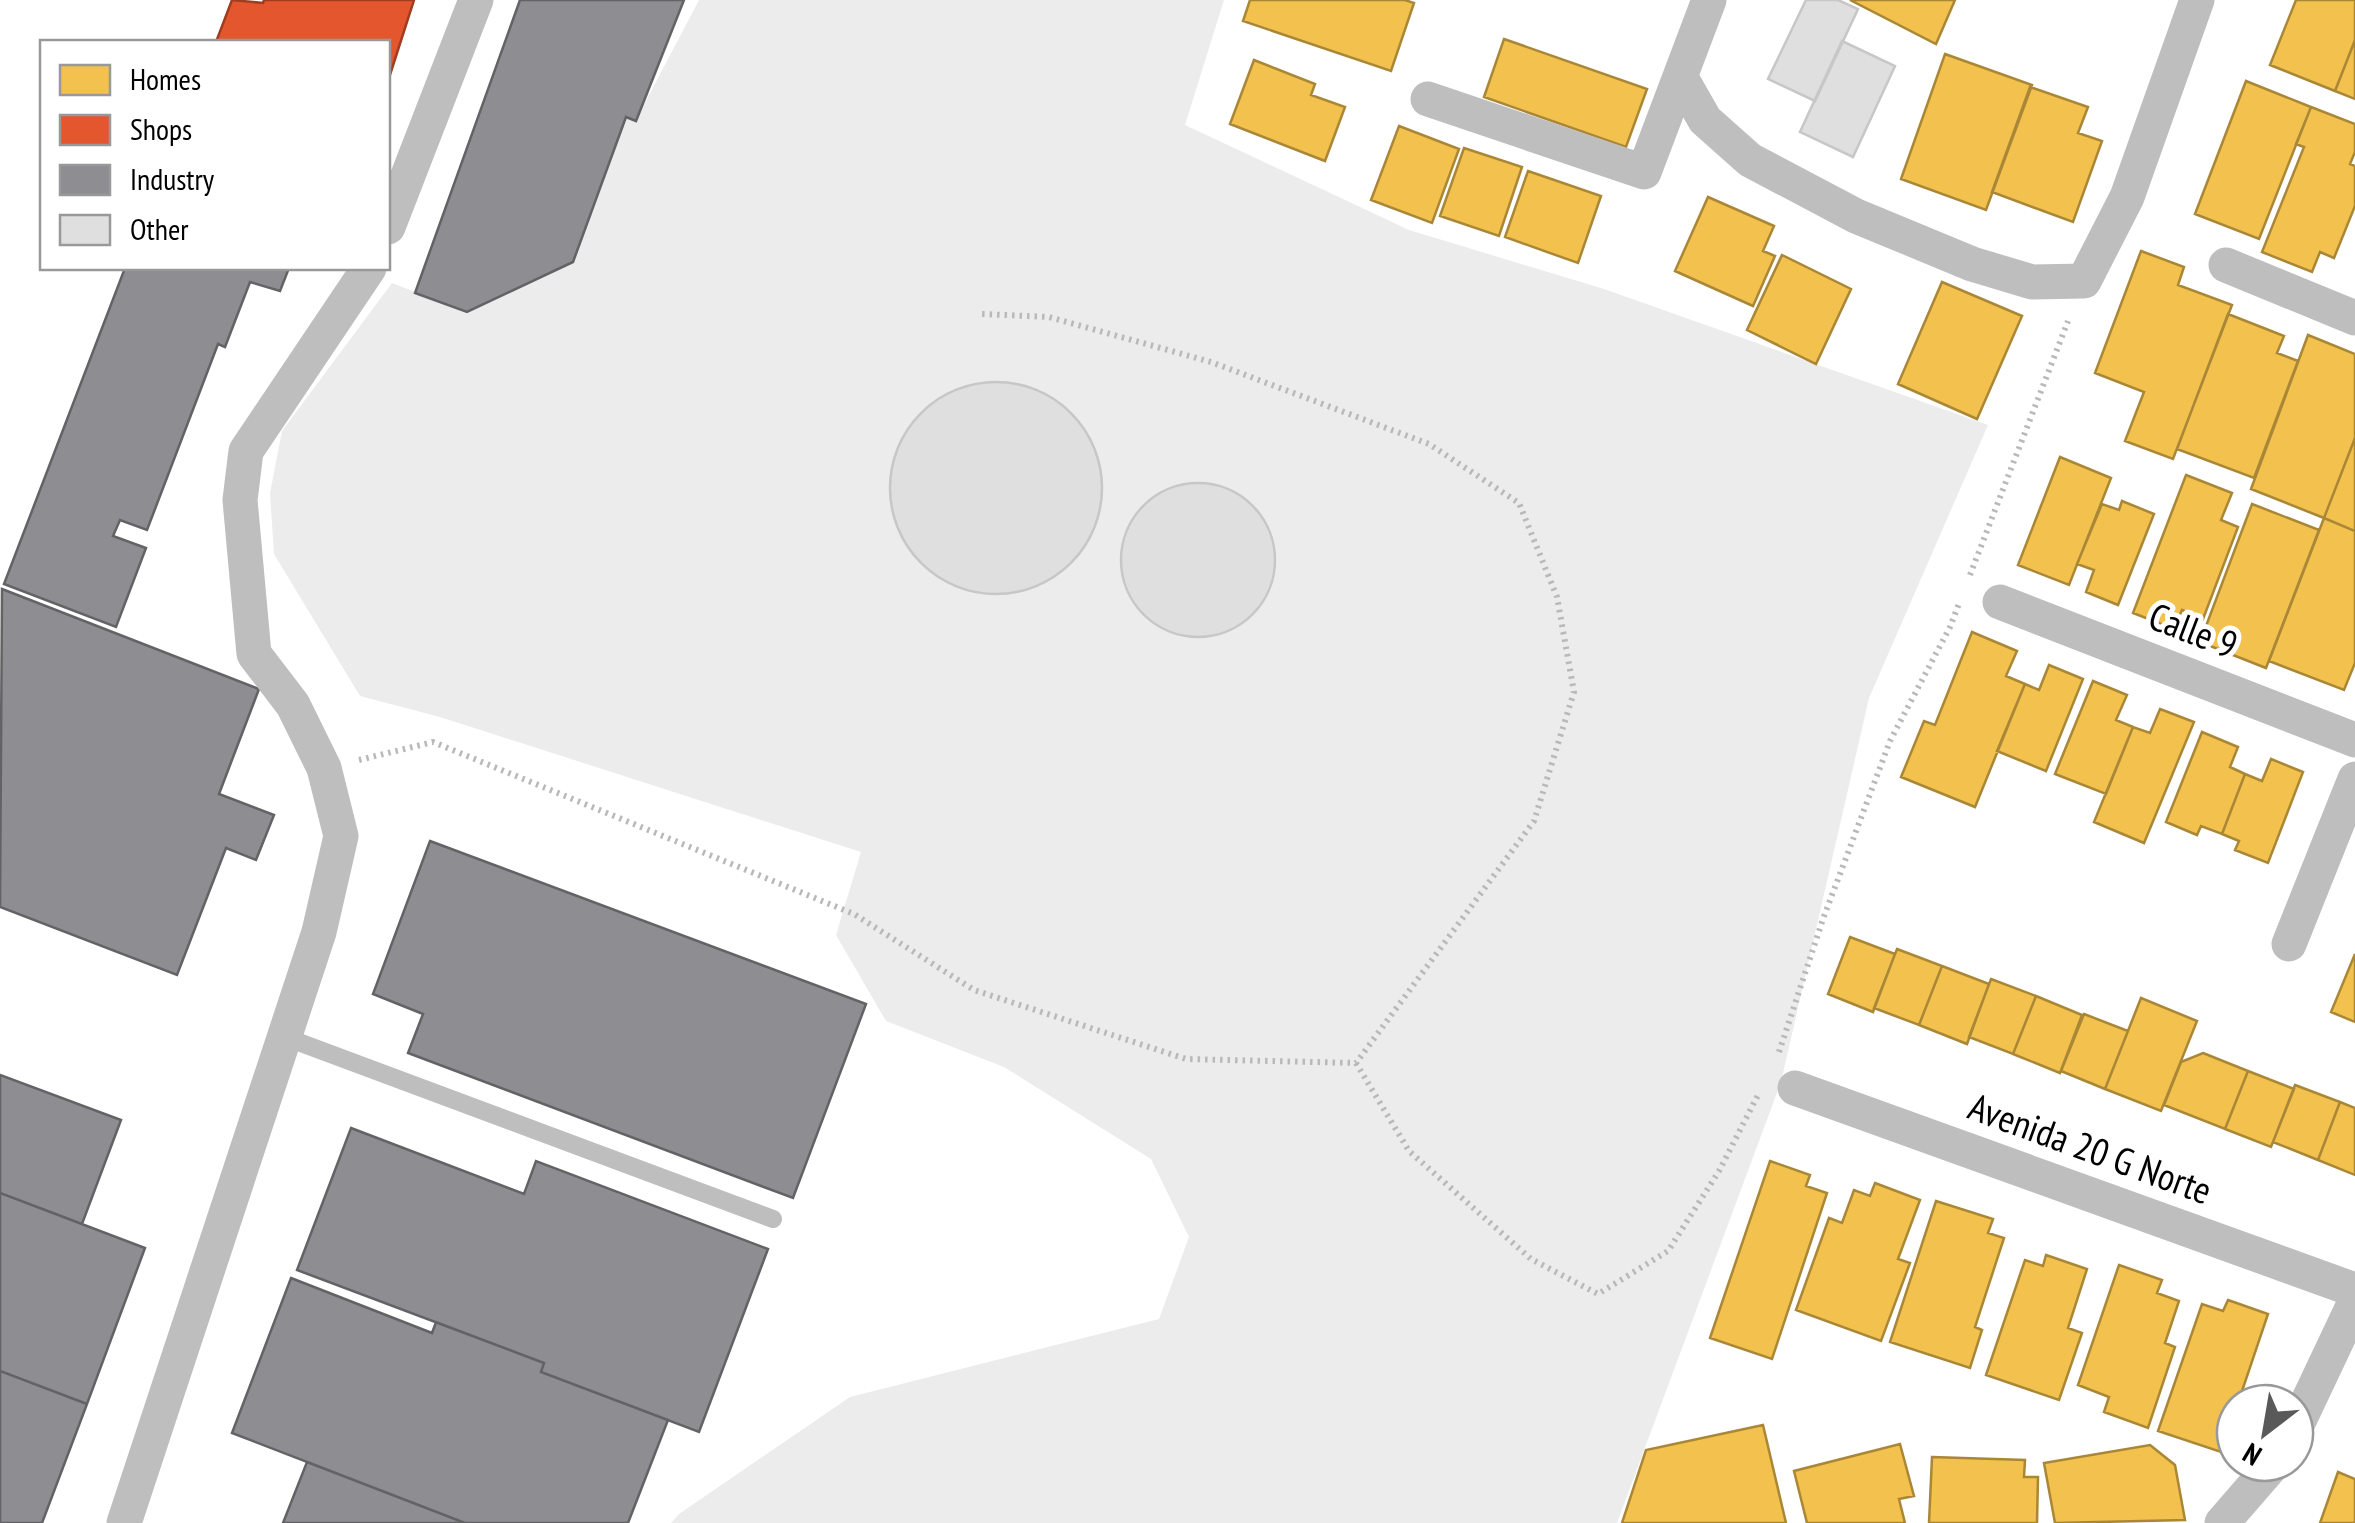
<svg xmlns="http://www.w3.org/2000/svg" width="2355" height="1523" viewBox="0 0 2355 1523" font-family="'PT Sans Narrow',sans-serif">
	<style>
		.green { fill: #ececec }
		.homes { fill: #f2c14e; stroke: #a98737; stroke-width: 2.5 }
		.shops { fill: #e4572e; stroke: #a03d20; stroke-width: 2.5 }
		.industry { fill: #8d8d92; stroke: #636366; stroke-width: 2.5 }
		.building { fill: #dfdfdf; stroke: #c7c7c7; stroke-width: 2.5 }
		.lines { fill: none; stroke-linecap: round; stroke-linejoin: round }
		.path { stroke: #b9b9b9; stroke-width: 6; stroke-dasharray: 2.5 5; stroke-linecap: butt }
		.lane { stroke: #bebebe; stroke-width: 18 }
		.street { stroke: #bebebe; stroke-width: 35 }
		.labels { text-anchor: middle; stroke-width: 10; stroke-linejoin: round; paint-order: stroke }
		.street-label { font-size: 38px; fill: #000; stroke: #fff }
	</style>
	<rect width="100%" height="100%" fill="#fff"/>
	<path class="green" d="M699 0H1224L1185 125 1409 230 1604 289 1988 425 1869 698 1781 1082 1617 1523H671L679 1514 850 1397 1159 1319 1189 1237 1151 1159 1004 1067 886 1021 836 935 861 852 440 717 360 696 274 554 270 493 282 431 392 283 467 312 573 262 626 117 636 120Z"/>
	<path class="homes" d="M1250 0H1405L1414 3 1391 71 1243 21Z
		M1850 0H1955L1936 44Z
		M2296 0H2355V40L2335 91 2270 65Z
		M1504 39 1647 89 1626 147 1484 97Z
		M2355 40V99L2335 91Z
		M1945 54 2032 85 1986 210 1901 179Z
		M1254 60 1315 84 1311 95 1345 107 1325 161 1230 124Z
		M2246 81 2311 107 2259 239 2195 214Z
		M2030 87 2088 107 2078 133 2102 141 2073 222 1992 192Z
		M2311 107 2355 124V152L2350 164 2355 166V206L2334 258 2320 252 2312 272 2262 252 2304 147 2296 144Z
		M1399 126 1459 149 1432 223 1371 200Z
		M1464 148 1522 167 1499 236 1440 216Z
		M1528 171 1601 196 1578 263 1505 237Z
		M1708 197 1774 226 1763 251 1775 256 1753 306 1675 271Z
		M2141 251 2184 267 2178 285 2232 305 2173 459 2125 441 2144 392 2095 373Z
		M1782 255 1851 289 1816 364 1747 330Z
		M1942 282 2022 316 1977 419 1898 384Z
		M2228 314 2284 336 2277 353 2298 361 2254 478 2177 449Z
		M2308 335 2355 354V438L2324 518 2251 489Z
		M2355 438V531L2324 518Z
		M2060 457 2111 478 2069 585 2018 565Z
		M2186 475 2232 493 2221 520 2238 527 2203 619 2182 610 2174 629 2133 613Z
		M2122 501 2154 514 2118 605 2086 592 2094 570 2077 564 2102 504 2119 510Z
		M2252 504 2319 530 2266 668 2200 642Z
		M2324 518 2355 531V663L2344 690 2269 661Z
		M1972 632 2017 651 2006 676 2025 684 1975 807 1901 777 1924 721 1935 725Z
		M2049 665 2083 679 2046 771 1997 751 2025 684 2039 690Z
		M2093 681 2127 695 2116 720 2133 727 2106 794 2055 774Z
		M2160 709 2194 722 2144 843 2094 822 2133 727 2150 733Z
		M2202 732 2238 747 2230 767 2245 774 2222 834 2201 826 2197 835 2166 822Z
		M2271 759 2303 772 2268 863 2235 850 2239 841 2222 834 2245 774 2262 781Z
		M1850 937 1895 954 1873 1012 1828 994Z
		M1897 949 1942 966 1919 1025 1874 1008Z
		M2355 954V1022L2331 1012Z
		M1942 966 1989 984 1967 1044 1919 1025Z
		M1991 979 2036 996 2013 1054 1969 1037Z
		M2036 996 2082 1015 2060 1073 2013 1054Z
		M2141 998 2197 1021 2161 1111 2105 1089Z
		M2084 1014 2128 1031 2105 1089 2061 1071Z
		M2203 1053 2248 1071 2225 1129 2164 1105 2181 1062Z
		M2248 1071 2294 1089 2271 1147 2225 1129Z
		M2295 1085 2340 1102 2318 1160 2273 1142Z
		M2340 1102 2355 1108V1175L2318 1160Z
		M1770 1161 1810 1175 1806 1186 1827 1193 1772 1359 1710 1338Z
		M1875 1183 1920 1200 1898 1259 1910 1263 1881 1341 1796 1310 1829 1218 1842 1223 1854 1190 1870 1196Z
		M1936 1201 1993 1219 1988 1233 2004 1238 1975 1327 1982 1330 1970 1368 1890 1342Z
		M2046 1255 2087 1269 2068 1328 2082 1333 2059 1400 1986 1375 2025 1260 2043 1266Z
		M2119 1265 2162 1280 2157 1293 2179 1301 2165 1343 2175 1347 2148 1428 2104 1412 2109 1397 2078 1385Z
		M2228 1300 2268 1314 2238 1403H2235L2221 1452 2158 1431 2202 1304 2223 1311Z
		M1763 1425 1786 1523H1622L1646 1450Z
		M1900 1444 1914 1496 1899 1499 1905 1523H1807L1794 1471Z
		M2150 1445 2175 1465 2185 1520 2055 1523 2044 1463Z
		M1932 1457 2025 1460 2024 1477H2038L2037 1523H1929Z
		M2338 1472 2355 1479V1523H2320Z"/>
	<path class="shops" d="M232 0 263 3 264 0H414L388 81V42H216Z"/>
	<path class="industry" d="M520 0H684L636 121 626 117 573 262 467 312 415 293Z
		M125 268H289L280 291 250 282 225 347 218 344 147 530 120 520 113 536 146 548 116 627 4 584Z
		M2 589 259 689 219 794 274 815 256 860 226 848 177 975 0 907Z
		M430 841 866 1004 793 1198 408 1053 423 1014 373 994Z
		M0 1075 121 1120 82 1224 0 1193Z
		M351 1128 524 1194 536 1161 768 1249 699 1432 541 1372 544 1363 297 1270Z
		M0 1193 145 1248 87 1404 0 1371Z
		M291 1278 432 1333 436 1322 544 1363 541 1372 668 1420 628 1523H465L232 1433Z
		M0 1371 87 1404 42 1523H0Z
		M307 1462 465 1523H283Z"/>
	<path class="building" d="M1806 0H1838L1858 9 1815 101 1768 79Z
		M1842 41 1895 66 1853 157 1800 132Z
		M890 488a106 106 0 1 1 212 0a106 106 0 1 1-212 0Z
		M1121 560a77 77 0 1 1 154 0a77 77 0 1 1-154 0Z"/>
	<g class="lines">
		<path class="path" d="M1970 575 2068 321
			M359 760 433 742 854 914 974 990 1186 1059 1356 1063 1534 821 1574 692 1557 597 1519 503 1429 444 1211 362 1049 317 982 314
			M1779 1052 1823 919 1890 741 1950 627 1960 601
			M1356 1063 1409 1151 1531 1259 1598 1294 1668 1251 1719 1171 1758 1095"/>
		<path class="lane" d="M285 1037 773 1219"/>
		<path class="street" d="M1681 78 1705 120 1750 160 1856 216 1972 264 2032 282 2084 281 2127 197 2197 0
			M1428 99 1644 172 1709 0
			M388 227 476 0
			M2226 265 2355 318
			M2000 602 2355 740
			M2289 944 2355 779
			M1795 1088 2355 1290
			M2295 1429 2355 1302
			M124 1523 319 932 341 836 324 768 293 705 254 654 240 500 246 451 369 268
			M2222 1523 2274 1463"/>
	</g>
	<g class="labels">
		<g class="street-label">
			<text transform="translate(2193 631) rotate(21)" y="13">Calle 9</text>
			<text transform="translate(2090 1149) rotate(20)" y="13">Avenida 20 G Norte</text>
		</g>
	</g>
	<rect x="40" y="40" width="350" height="230" fill="#ffffff" stroke="#999999" stroke-width="2.5"/>
	<rect x="60" y="65" width="50" height="30" fill="#f2c14e" stroke="#999999" stroke-width="2.5"/>
	<text x="130" y="90" font-size="30" fill="#000000">Homes</text>
	<rect x="60" y="115" width="50" height="30" fill="#e4572e" stroke="#999999" stroke-width="2.5"/>
	<text x="130" y="140" font-size="30" fill="#000000">Shops</text>
	<rect x="60" y="165" width="50" height="30" fill="#8d8d92" stroke="#999999" stroke-width="2.5"/>
	<text x="130" y="190" font-size="30" fill="#000000">Industry</text>
	<rect x="60" y="215" width="50" height="30" fill="#dfdfdf" stroke="#999999" stroke-width="2.5"/>
	<text x="130" y="240" font-size="30" fill="#000000">Other</text>
	<g transform="translate(2265 1433) rotate(211)"><circle r="48" fill="#ffffff" stroke="#999999" stroke-width="2.5"/>
	<path d="M0-8L18 38L0 25L-18 38Z" fill="#595959"/>
	<text y="-15" font-size="28" font-weight="bold" text-anchor="middle" fill="#000000">N</text>
	</g>
</svg>
